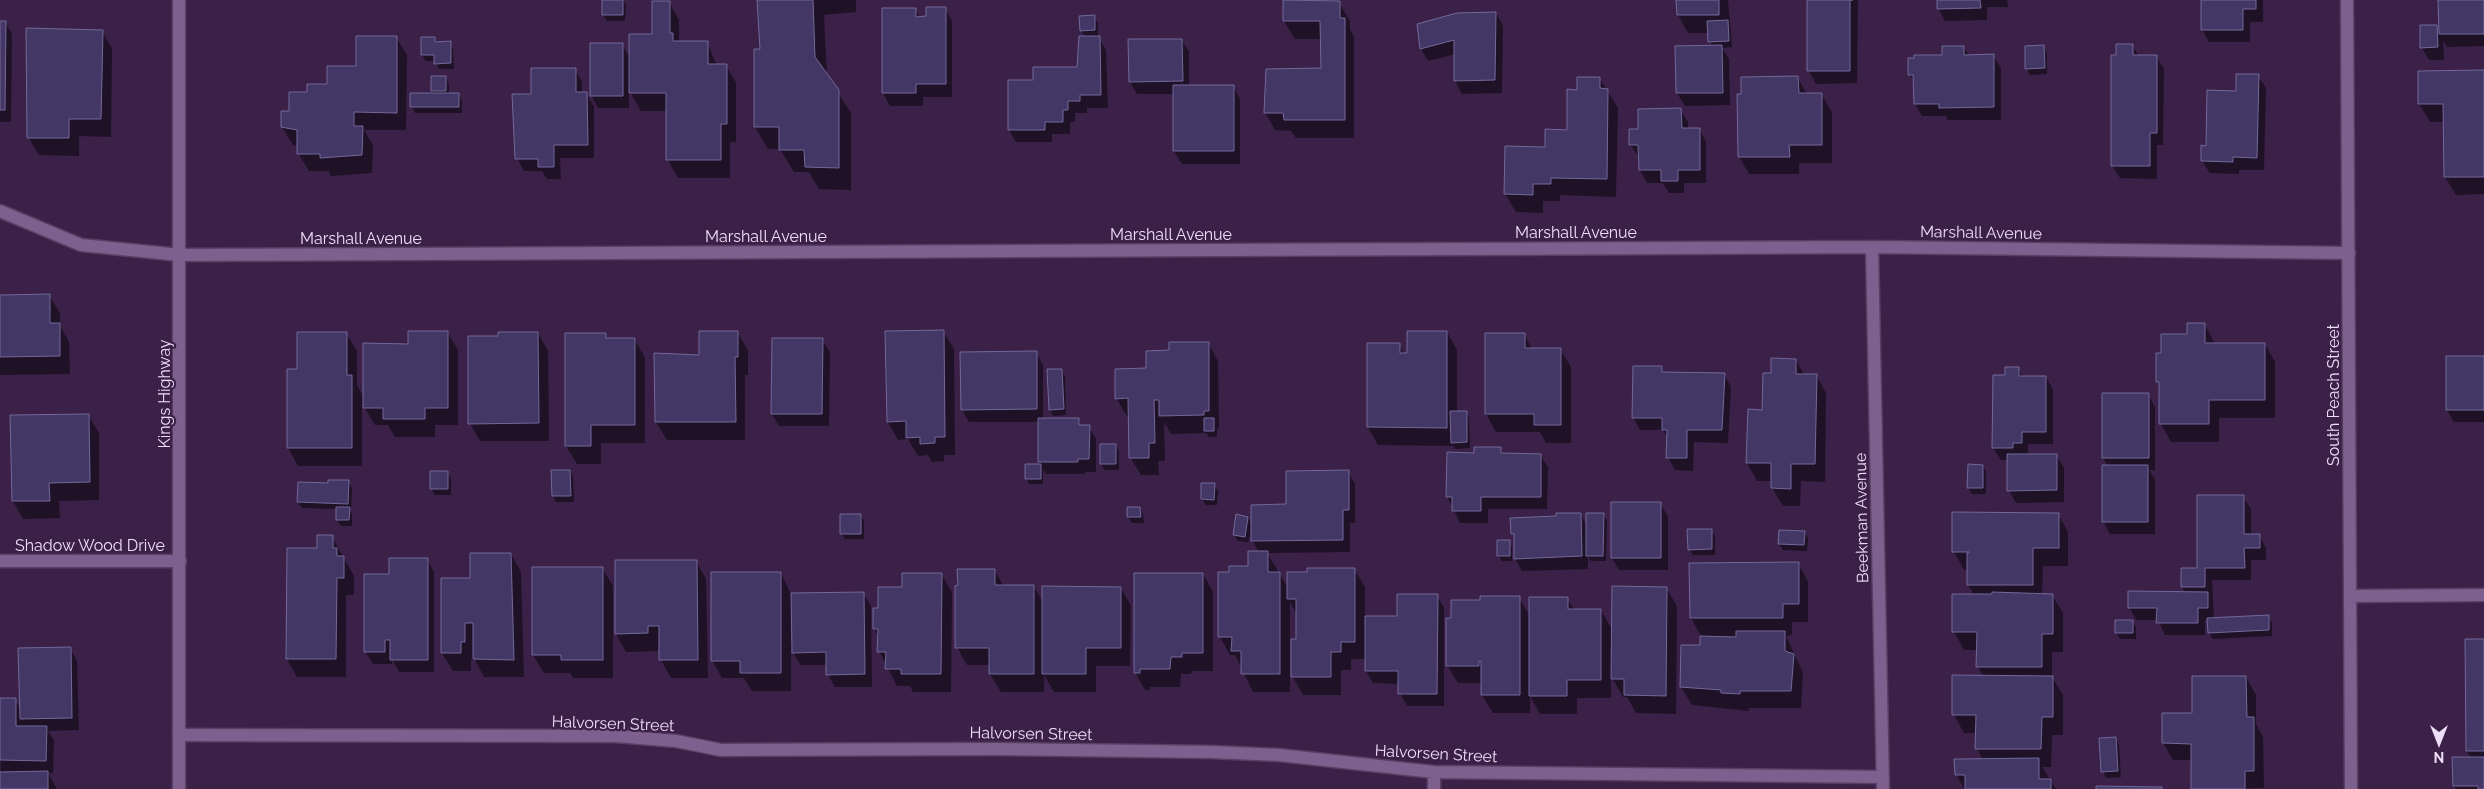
<svg xmlns="http://www.w3.org/2000/svg" width="2484" height="789" viewBox="0 0 2484 789" font-family="Raleway,sans-serif">
	<style>
		.shadow { fill: #0007 }
		.building { fill: #423765; stroke: #73699a }
		.lines { fill: none; stroke-linecap: round; stroke-linejoin: round }
		.minor-casing { stroke: #573f62; stroke-width: 15 }
		.tertiary-casing { stroke: #573f62; stroke-width: 15 }
		.minor { stroke: #7e608e; stroke-width: 12 }
		.tertiary { stroke: #7e608e; stroke-width: 12 }
		.labels { text-anchor: middle; stroke-width: 4.5; stroke-linejoin: round; paint-order: stroke }
		.street-label { font-size: 16px; fill: #edddf7; stroke: #3b2048 }
	</style>
	<rect width="100%" height="100%" fill="#3b2048"/>
	<path class="shadow" d="M603 0H623L626 5 625 21H607L603 15Z
		M758 0H856V12L824 15 827 76 851 113V190L819 189 809 172H794L780 149H768L755 127V50H761Z
		M1284 0H1321V2L1339 3 1350 21V29L1354 37V138H1296L1291 131 1275 130 1265 112 1322 70V39H1295L1284 21Z
		M1678 0H1728L1732 47 1722 48 1729 59 1730 105 1685 106 1677 93V47H1712L1709 33H1688L1678 15Z
		M1816 0H1858L1857 83 1816 84 1809 71Z
		M1938 0H2007L2008 7H1987V20L1945 21 1938 8Z
		M2202 0H2263V22H2250V42H2209L2202 29Z
		M2440 0H2484V46L2447 47 2443 40 2444 60H2429L2422 48 2436 26 2440 32Z
		M669 2 679 20V43H707L717 65H726L736 83V142H730V178H678L668 160V111H641L629 90V108H598L591 95 622 44 630 58 654 35Z
		M883 9H915L920 18H927L945 9 952 21V97H923V106H890L883 93Z
		M1496 13 1503 26 1502 93 1462 94 1455 81V54L1428 61 1421 49 1418 24Z
		M1094 17 1098 23V37L1106 50 1108 108H1087V113H1075V122H1070V134H1052V142H1016L1009 130 1034 81 1078 68 1085 37 1081 30Z
		M0 22H5L12 34 11 122H0Z
		M102 31 112 49 111 137 79 136V156L39 155 28 137Z
		M396 37 407 55 406 130H364L373 145 372 173 331 176 329 171H309L298 153V146L293 145 282 127 290 113 309 94 329 86Z
		M434 38 437 43H450L453 49 454 69H439L435 61H426L422 55Z
		M1182 40 1189 52V86H1233L1240 99V164H1182L1174 151V94H1137L1130 82Z
		M2132 45 2139 56H2156L2164 69 2163 145H2157V179L2120 178 2112 165 2117 56Z
		M2043 46 2047 53V74L2030 75 2027 69Z
		M1964 47 1969 56 1993 55 2001 68V120H1948L1946 116H1922L1915 104V83L1910 75Z
		M575 69 582 82V94H586L594 106V158H560L561 179H547L542 171H524L517 158 532 95Z
		M2484 71V194L2456 195 2445 177V122H2430L2419 104Z
		M2258 76 2266 88 2264 170H2239V174L2210 173 2202 161 2207 147 2238 92Z
		M445 77 449 84V95H459L462 101V113H415L412 107 434 95 432 91Z
		M1797 77 1807 94H1821L1832 112V163H1799V174H1749L1739 156Z
		M1599 78 1618 108 1616 197 1560 195V201H1543V213L1516 212 1505 194 1546 148 1568 131 1579 91Z
		M1680 110 1688 122V129H1699L1706 142V183H1684V193H1669L1663 183H1647L1640 170V158L1630 145V130H1639Z
		M49 295 60 313V326L69 342 70 374 0 375V296Z
		M2205 325 2215 344H2265L2275 362V418H2219V442H2171L2161 424 2157 354H2162Z
		M943 331 954 349 955 455H944V461L932 462 928 455 918 456 908 439 898 440 888 422Z
		M447 332 458 350V425H435V437H395L388 425H375L362 403V466H298L288 448 298 371 346 333 357 351V385L364 398 409 345Z
		M737 332 748 350V375H745V440H667L656 422V354L700 356Z
		M1447 332 1457 350V412H1466L1469 418 1470 448 1455 449 1454 446 1378 445 1368 427 1399 344 1404 354H1408Z
		M538 333 548 351 549 441H480L470 423 500 337Z
		M566 334H605L609 340H635L645 358V443H601V464H577L566 446Z
		M1524 334 1532 349H1560L1571 367V443H1546L1540 432H1496L1486 414Z
		M822 340 830 352 829 426H779L772 414Z
		M1208 343 1218 361 1219 428 1217 429V437H1209L1206 433 1171 434 1164 422 1165 461H1158L1159 475H1141L1130 457V416H1127L1116 398 1170 351Z
		M1036 353 1043 365V419H1078L1082 427H1089L1096 439V472H1085V474H1046L1043 469V484H1029L1026 478V466H1041L1039 462 1040 422H969L962 410Z
		M2484 357V422H2454L2447 410Z
		M1796 360 1804 375H1816L1826 393 1825 482 1801 481 1800 506H1783L1772 488V481H1757L1747 463 1772 374Z
		M1661 368 1664 373 1724 374 1731 387 1728 443 1694 442 1693 471 1675 470 1668 457V438L1663 430H1640L1633 417Z
		M2018 368 2023 377H2046L2053 390V444H2028V455H2056L2064 468V502L2016 503 2009 490V460H2001L1993 448 2006 377Z
		M1061 370 1065 376 1066 415 1053 416 1050 410Z
		M2148 394 2155 407V470H2149L2155 479V534H2110L2103 521 2108 467 2103 457Z
		M88 415 99 433V500L59 501 60 518 23 519 13 501Z
		M1116 445 1119 451V470H1104L1101 463Z
		M1500 448 1504 454 1540 455 1548 467 1547 509H1488V523H1460L1447 496 1475 454Z
		M1983 466 1986 472V494H1972L1968 488Z
		M570 471 573 477 574 502H556L553 496Z
		M1348 472 1355 484V523H1350V552L1267 553 1288 588 1309 573 1354 569 1365 587V617H1398L1437 596 1444 608V706H1407L1400 693V684L1373 683 1366 671V659H1351V670H1341V695H1303L1293 677V640H1297V615L1290 602V692H1253L1235 655H1230L1220 637V573H1230L1249 567 1259 552 1252 540V530L1248 542 1238 541 1234 534 1248 518 1252 525Z
		M448 473 451 479V495H435L431 488Z
		M348 482 352 488 351 509H349L352 515V526H341L337 520V509L302 508 298 502 329 484Z
		M1214 485 1218 491 1217 505H1206L1202 499Z
		M2243 497 2251 509V535H2259L2266 548V560H2251V580H2212L2214 619 2268 617 2272 623V636L2213 639 2209 633V620H2205V635H2165L2158 620H2136L2129 607 2185 593 2182 587 2198 569Z
		M1660 504 1668 516V570H1619L1612 558Z
		M1128 508H1140L1143 514 1144 523H1132L1128 517Z
		M1603 514 1607 521 1606 561H1591L1588 557V569L1522 571 1515 558V539L1512 533 1581 515 1587 526Z
		M2058 514 2068 532V566H2043L2042 595H2052L2063 613V652H2052V677L2063 695V735H2052L2051 767H2042L2056 789H1964L1956 774 1983 760 1977 748V733H1964L1954 715 1983 676 1978 667V650H1964L1954 632 1974 595 1968 585V570H1964L1954 552Z
		M861 515 864 521V539H845L841 533Z
		M1711 530 1715 536V555H1693L1689 549Z
		M1804 532 1808 538 1807 551 1783 550 1779 544Z
		M332 537 354 576V595H346V677H297L287 659 318 549Z
		M1509 541 1512 548V561H1502L1498 555Z
		M511 554 521 572 524 677H484L475 660H471V671H453L442 653 471 579Z
		M427 559 434 572V672H399L392 659V664H373L365 651 390 575Z
		M616 561H696L706 579 708 678H671L661 660V643H658V651L626 652 616 634Z
		M1798 563 1808 582V622H1792V635L1786 636 1803 673 1801 708H1749V711L1692 705 1681 687 1701 646 1702 638 1691 618Z
		M533 568H602L613 586V678H573L570 673H544L533 655Z
		M995 571 1004 587H1034L1044 604 1121 588 1131 606 1130 666H1096V692H1054L1044 675V692H1001L990 674V665H967L957 647Z
		M781 573 791 594 863 593 871 606 872 687H835L828 675V665H800L791 648V691H752L744 678H722L712 660Z
		M941 574 952 592 951 692H913L910 686H897L879 651V638L874 629 879 609 903 589Z
		M1203 574 1213 592V671H1192L1191 674H1181L1180 687H1150V690H1145L1135 672Z
		M1666 588 1677 606 1676 714 1636 713 1627 697H1623L1611 676V698H1577V714H1540L1530 696V713H1493L1482 695V683H1458L1447 665 1453 620 1481 602 1519 598 1530 616 1567 598 1574 610H1601L1613 631Z
		M2132 621 2136 627V639H2120L2116 632Z
		M2484 640V789H2456L2454 786 2471 758 2467 751Z
		M70 648 77 661 79 730 48 731 54 740 53 773H48L57 789H1L0 699 15 700 21 709Z
		M2246 677 2256 695V724L2263 737 2264 788 2192 789V762L2189 760H2173L2163 742 2193 714Z
		M2116 738 2119 745 2121 777 2106 778 2103 771Z"/>
	<path class="building" d="M602 0H623V15H602Z
		M757 0H813L815 57 839 90V168L805 167 804 150H779V127H754V49H760Z
		M1283 0 1340 1V18H1345V120H1284L1283 113H1264L1266 69 1321 68 1320 21H1283Z
		M1676 0H1719V15H1677Z
		M1807 0H1853H1850V71H1807Z
		M1937 0H1980L1981 8 1937 9Z
		M2201 0H2256V9H2243V30H2201Z
		M2438 0H2484V34H2439Z
		M652 1H670V33H673V41H708V64H727V124H721V160H666V93H629V34H652Z
		M926 7H946V84H916V93H882V8H916V17L926 16Z
		M1496 12 1495 80 1454 81V40L1420 49 1417 24 1457 13Z
		M1095 15V30L1080 31 1079 16Z
		M1728 20 1729 41 1708 42 1707 21Z
		M0 21H6L5 110H0Z
		M2420 25H2437L2438 47 2420 48Z
		M26 28 103 30 101 119H69V138H27Z
		M356 36H397V113L354 112V126H363L362 155 320 158V154H297V130L281 127V111H289V92H307V84H327V66H356Z
		M1079 36H1100L1101 95H1080V101H1068V110H1063V122H1045V130H1008V80H1033V67H1077Z
		M421 37H435V42L451 41V63L434 64V55H421Z
		M1128 39H1182L1183 81 1129 82Z
		M590 43H623V96H590Z
		M2116 44H2133V55H2157V133H2150V166H2111V55H2116Z
		M1722 45 1723 93H1676L1675 46Z
		M2044 45 2045 68 2025 69V46Z
		M1942 46H1964V55L1994 54V107L1939 108V104H1914L1913 75H1908V58H1914V55H1942Z
		M531 68H576V92H587L588 145H554V167H538V159H515L512 94H531Z
		M2484 70V177H2444L2443 104H2418V71Z
		M2236 74H2259L2257 158 2233 157V162L2201 161V145L2206 146 2207 90 2236 91Z
		M431 76H446V91H431Z
		M1798 76 1799 93H1822V145H1789L1790 157H1738L1737 94H1741V77Z
		M1577 77H1600V88L1608 89 1607 179 1551 178V184H1533V195L1504 194 1505 146 1545 147V129L1567 130V89L1577 90Z
		M1173 85H1234V151H1173Z
		M410 93H459V107H410Z
		M1681 108 1682 128H1700V170H1678V181H1661V170H1639L1638 145H1629V129H1638V109Z
		M50 294V323H60V356L0 357V295Z
		M2187 323H2205V343H2265V400H2209V424H2159V382H2156V353H2161V334H2187Z
		M944 330 945 437H935V443L920 444V437L906 438V421L887 422 885 331Z
		M408 331H448V408H425V419H383V408H363V343L408 344Z
		M699 331H738V357H735L736 422H655L654 353 699 355Z
		M1407 331H1447V428L1367 427V343H1400V353H1407Z
		M297 332H347V375H352V448H287V369H297Z
		M498 332H538L539 423 468 424V336H498Z
		M565 333H606V338H635V425H591V446H565Z
		M1485 333H1525V348H1561V425H1534V414H1485Z
		M772 338H823L822 414H771Z
		M1169 342H1209V411H1204V415L1159 416V400H1154L1155 443H1149V458H1129L1128 398 1115 399V369L1146 368V351L1169 350Z
		M1037 351V409L961 410 960 352Z
		M2446 356H2484V410H2446Z
		M1771 358 1796 359V374H1817L1815 464H1791V489L1771 488V463H1746L1748 409 1762 410 1763 373H1771Z
		M1633 366H1662V372L1725 373 1722 430H1687V458H1666L1667 430H1662V418H1632Z
		M2005 367H2019V376H2046V432H2022V443H2013V448H1992L1993 375H2005Z
		M1047 369H1062L1064 409 1049 410Z
		M2102 393H2149V458H2102Z
		M1450 411H1467V442L1451 443Z
		M89 414 90 482 49 483 50 501H12L10 415Z
		M1038 418H1079V425H1090L1089 459H1078V462H1038Z
		M1204 418H1214V431H1204Z
		M1100 444H1116V464H1100Z
		M1474 447H1501V453L1541 454V497H1481V511H1452V497H1446L1447 452 1474 453Z
		M2007 454H2057V490L2007 491Z
		M1025 464H1041V479H1025Z
		M1968 464 1983 465V488H1967Z
		M2102 465H2148V522H2102Z
		M551 470H570L571 496H552Z
		M1349 470V510H1343V540L1251 541V505L1286 504V471Z
		M430 471H448V489H430Z
		M328 480H349L348 504 297 502 298 482 328 483Z
		M1201 483H1215L1214 500 1201 499Z
		M2197 495H2244V534H2260V548H2244L2245 568H2205V587H2181V568H2197Z
		M1611 502H1661V558H1611Z
		M336 507H350L349 520H336Z
		M1127 507H1140L1141 517H1127Z
		M1952 512 2059 513V548H2033V585H1967V553L1969 552H1952Z
		M1556 513H1581L1582 556 1514 559V534H1511L1510 518 1556 516Z
		M1586 513H1604L1603 556H1586Z
		M840 514H861V534H840Z
		M1236 514 1248 517 1245 537 1233 535Z
		M1687 529H1712V549L1688 550Z
		M1779 530 1805 531 1804 545 1778 544Z
		M317 535H333V548H337V556H344V578H337L336 659H286L287 548H317Z
		M1497 540H1510V556H1497Z
		M1248 551H1268V572H1280V674H1241V651H1231L1232 637H1218V572H1229V566H1248Z
		M470 553H511L514 660 473 659V623H465V642H461V653H441V578H470Z
		M389 558H428V660H390V640H385V652H364V574H389Z
		M615 560H697L698 660H659V626H648V633L615 634Z
		M1799 562V604H1783V618H1690L1689 563Z
		M532 567H603V660H561V655H532Z
		M1307 568H1355V642H1341V652H1331V677H1291V639H1296V599H1287V572H1307Z
		M957 569H995V585H1034V674H989V648H955V586L958 585Z
		M711 572H781V673H740V661H711Z
		M902 573H942L941 674H901V669H885L886 652H877L878 629H873V608H878V587H902Z
		M1134 573H1203V653H1182V657H1171L1170 669H1140V673H1134Z
		M1042 586 1121 587V648H1086V674H1042Z
		M1612 586 1667 587 1666 696 1624 695V679H1611Z
		M2128 591 2208 592V608H2198V623H2156L2157 608H2128Z
		M864 592 865 674 826 675V652L792 653 791 593Z
		M1992 592 2053 594V634H2042V667H1976L1977 632H1952V594H1992Z
		M1397 594H1438L1437 694H1398V671H1365V616H1397Z
		M1480 596H1520V695H1481V661H1479V666H1446V618H1451V600H1480Z
		M1529 597H1568V609H1601V680H1567V696H1529Z
		M2269 615V630L2208 633 2207 618Z
		M2115 620H2133V633H2115Z
		M1736 631H1785V651L1794 654 1791 691H1740V694L1721 693V690L1680 687 1681 645H1700V636L1736 637Z
		M2465 639H2484V751H2466Z
		M71 647 72 718 20 719 18 648Z
		M1952 675 2053 676V717H2042L2041 749H1975L1976 715H1952Z
		M2192 676H2246L2247 717H2254V771H2245V789H2191V744L2162 743V713H2192Z
		M0 698H16V726H47L46 761 0 760Z
		M2116 737 2118 771 2101 772 2099 738Z
		M2452 757H2484V789H2478V786H2453Z
		M2039 758V779H2051V789H1965V775H1955L1954 759Z
		M48 771V789H0V772Z
		M2096 786 2162 787V789H2096Z"/>
	<g class="lines">
		<g class="minor-casing">
			<path id="minor" d="M0 211 81 245 180 255 1872 247 2349 253
				M1872 247 1883 789
				M0 561H180
				M2351 596 2484 595
				M179 735 616 736 676 741 721 750 999 749 1212 752 1279 755 1434 772 1883 777
				M1434 772V789"/>
		</g>
		<g class="tertiary-casing">
			<path id="tertiary" d="M2347 0 2351 789
				M179 789V0"/>
		</g>
		<use href="#minor" class="minor"/>
		<use href="#tertiary" class="tertiary"/>
	</g>
	<g class="labels">
		<g class="street-label">
			<text x="1576" y="238">Marshall Avenue</text>
			<text transform="translate(1981 232) rotate(1)" y="6">Marshall Avenue</text>
			<text x="1171" y="240">Marshall Avenue</text>
			<text x="766" y="242">Marshall Avenue</text>
			<text x="361" y="244">Marshall Avenue</text>
			<text transform="translate(164 394) rotate(-90)" y="6">Kings Highway</text>
			<text transform="translate(2333 395) rotate(-90)" y="6">South Peach Street</text>
			<text transform="translate(1861 518) rotate(-91)" y="6">Beekman Avenue</text>
			<text x="90" y="551">Shadow Wood Drive</text>
			<text transform="translate(613 723) rotate(2)" y="6">Halvorsen Street</text>
			<text transform="translate(1031 733) rotate(1)" y="6">Halvorsen Street</text>
			<text transform="translate(1436 753) rotate(3)" y="6">Halvorsen Street</text>
		</g>
	</g>
	<g transform="translate(2439 744) rotate(180)" stroke="#3b2048" stroke-width="4" paint-order="stroke">
	<path d="M0-4L9 19L0 12L-9 19Z" fill="#edddf7"/>
	<text y="-8" font-size="14" font-weight="bold" text-anchor="middle" fill="#edddf7">N</text>
	</g>
</svg>
